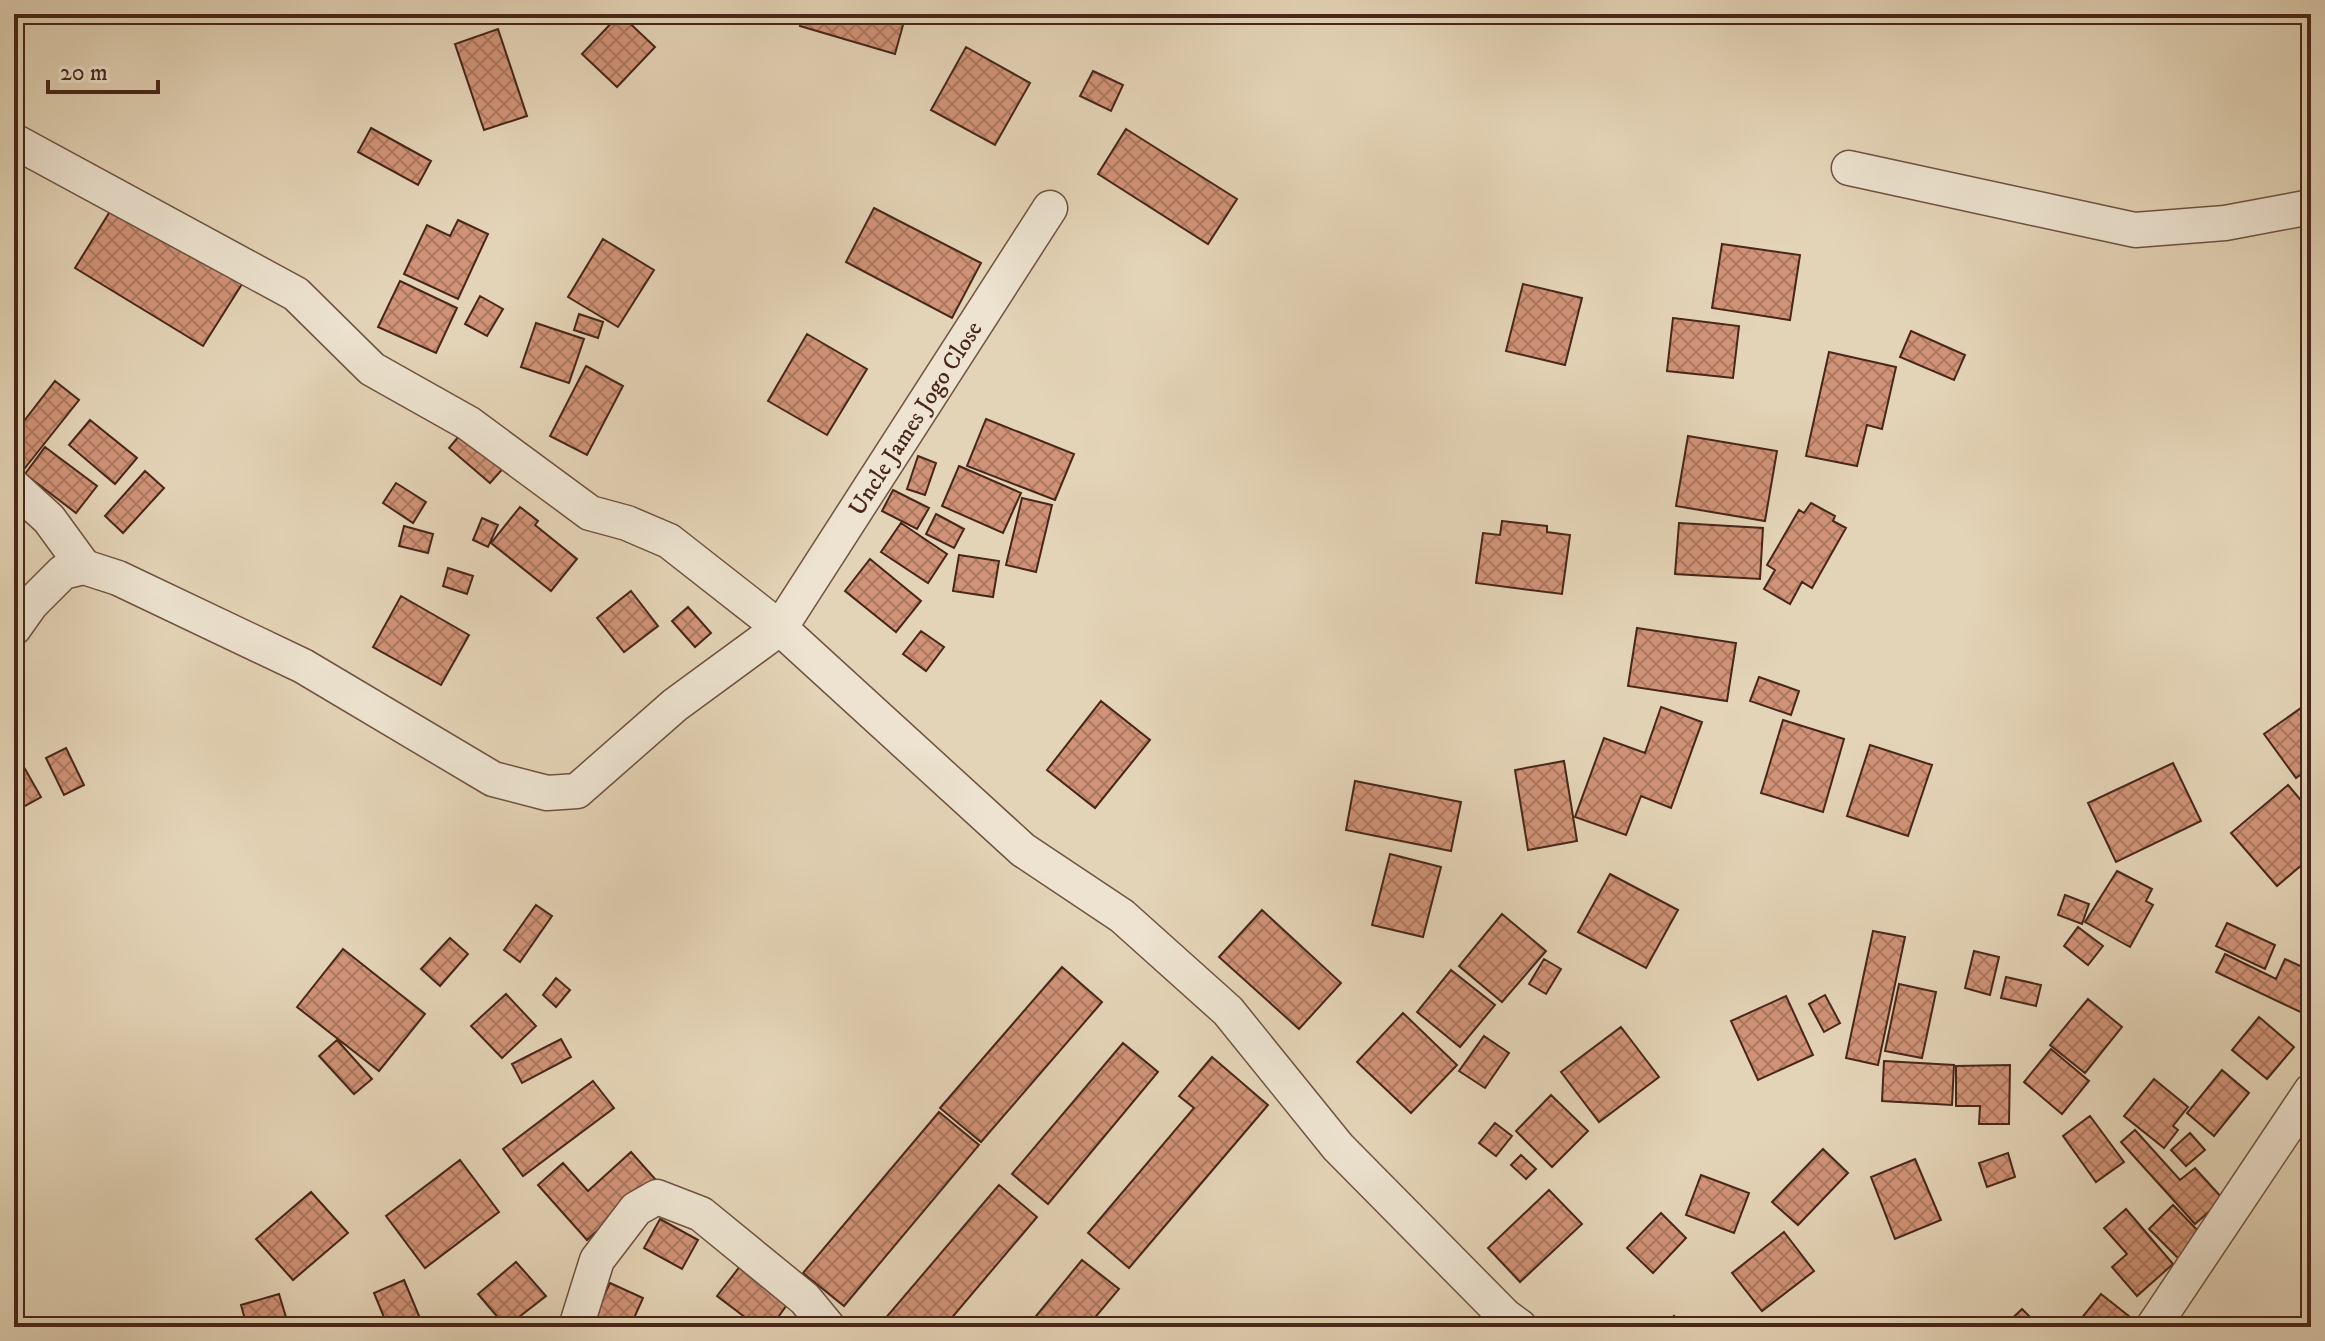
<svg xmlns="http://www.w3.org/2000/svg" width="2325" height="1341" viewBox="0 0 2325 1341" font-family="'IM FELL DW Pica',serif">
	<style>
		.building { fill: url(#building-cross-hatch); stroke: #482619; stroke-width: 2 }
		.lines { fill: none; stroke-linecap: round; stroke-linejoin: round }
		.street-casing { stroke: #6f5240; stroke-width: 37 }
		.street { stroke: #ede3d0; stroke-width: 34 }
		.labels { text-anchor: middle; stroke-width: 8; stroke-linejoin: round; paint-order: stroke }
		.street-label { font-size: 24px; fill: #482619; stroke: #ede3d0 }
	</style>
	<defs>
		<pattern id="building-cross-hatch" width="8" height="8" patternUnits="userSpaceOnUse" patternTransform="scale(2)"><rect width="8" height="8" fill="#d19377"/><path d="M0 0l8 8M0 8l8-8" fill="none" stroke="#ac7861"/></pattern>
	</defs>
	<rect width="100%" height="100%" fill="#e4d4b7"/>
	<filter id="stains"><feTurbulence type="fractalNoise" baseFrequency=".0025" numOctaves="4"/><feColorMatrix values="0 0 0 0 .2 0 0 0 0 .09 0 0 0 0 .02 0 0 0 .5 -.17"/></filter>
	<radialGradient id="worn" r=".72"><stop offset=".6" stop-color="#630" stop-opacity="0"/><stop offset="1" stop-color="#630" stop-opacity=".3"/></radialGradient>
	<path class="building" d="M620 14 655 47 617 87 582 54Z
		M804 14H906L895 54 800 26Z
		M498 29 527 116 484 130 455 44Z
		M966 47 1030 83 995 145 931 110Z
		M1093 71 1123 85 1111 111 1080 96Z
		M371 128 431 161 418 185 358 152Z
		M1126 129 1237 199 1208 244 1098 174Z
		M114 205 242 284 203 346 75 268Z
		M874 208 981 263 952 318 846 262Z
		M458 220 488 234 458 299 404 274 427 225 450 236Z
		M603 239 654 270 618 327 568 297Z
		M1722 244 1800 255 1790 320 1712 308Z
		M400 281 457 308 436 353 378 327Z
		M1523 284 1582 298 1565 365 1506 351Z
		M480 296 503 309 487 336 465 324Z
		M579 314 603 322 598 338 574 330Z
		M1673 318 1739 326 1733 378 1667 371Z
		M536 323 584 339 569 383 521 367Z
		M1911 331 1965 355 1954 380 1900 357Z
		M807 334 867 369 827 435 768 401Z
		M1829 352 1896 367 1882 429 1867 425 1857 466 1806 456Z
		M586 366 623 386 587 455 550 436Z
		M55 381 79 400 25 468 14 460V434Z
		M986 419 1074 454 1055 500 967 466Z
		M90 420 137 458 115 484 69 445Z
		M464 430 506 465 490 483 449 448Z
		M1688 436 1777 451 1765 521 1676 506Z
		M45 447 97 486 76 513 25 474Z
		M918 456 936 463 925 495 907 489Z
		M959 466 1021 493 1003 533 942 506Z
		M145 471 164 488 123 533 105 516Z
		M396 483 426 502 413 523 383 503Z
		M893 490 929 508 917 529 882 511Z
		M1022 498 1052 505 1036 572 1006 565Z
		M1811 503 1835 516 1833 521 1846 528 1812 588 1802 582 1790 604 1764 589 1775 570 1767 565 1799 510 1804 513Z
		M520 507 538 521 535 525 577 559 551 591 491 543Z
		M936 514 964 529 954 548 926 534Z
		M482 518 498 525 488 547 473 540Z
		M1502 521 1547 526V532L1570 535 1562 594 1476 583 1483 533 1500 535Z
		M901 523 947 554 928 583 881 552Z
		M1679 523 1763 528 1760 579 1675 574Z
		M404 526 433 534 428 553 399 546Z
		M959 555 999 561 993 597 953 591Z
		M870 559 921 601 896 632 845 591Z
		M448 568 473 576 467 594 443 586Z
		M631 591 658 626 624 652 597 618Z
		M401 596 469 635 441 685 373 647Z
		M688 607 711 633 695 647 672 621Z
		M1637 628 1736 643 1727 701 1628 686Z
		M921 631 944 647 926 671 903 654Z
		M1759 677 1799 691 1791 715 1750 701Z
		M1101 701 1150 740 1095 808 1047 770Z
		M2311 701V767L2296 778 2264 734Z
		M1661 707 1702 722 1671 808 1641 796 1626 835 1575 817 1604 738 1645 753Z
		M1783 720 1844 739 1823 812 1761 793Z
		M1870 745 1932 765 1908 836 1847 816Z
		M66 748 84 785 64 795 46 758Z
		M1564 761 1577 841 1528 850 1515 770Z
		M21 762 41 797 14 812V766Z
		M2173 763 2201 821 2116 862 2088 803Z
		M1355 781 1461 802 1451 851 1346 830Z
		M2288 785 2311 812V857L2277 886 2231 833Z
		M1390 854 1441 867 1423 937 1372 925Z
		M2117 871 2152 889 2146 901 2153 905 2130 947 2085 922Z
		M1610 874 1678 910 1646 968 1578 932Z
		M2065 895 2089 904 2082 924 2058 915Z
		M536 905 552 916 520 962 504 950Z
		M1262 910 1341 983 1299 1029 1219 957Z
		M1502 914 1546 951 1502 1002 1459 966Z
		M2227 923 2275 945 2265 969 2216 946Z
		M2078 927 2103 946 2088 965 2064 946Z
		M1873 931 1905 937 1878 1065 1846 1058Z
		M450 938 468 954 440 986 421 969Z
		M343 949 425 1014 379 1071 297 1007Z
		M1974 951 1999 957 1990 995 1965 988Z
		M2225 954 2276 979 2285 959 2311 971V1017L2216 972Z
		M1544 959 1561 969 1546 994 1529 984Z
		M1062 967 1102 1002 981 1142 940 1108Z
		M1451 970 1495 1005 1460 1047 1417 1012Z
		M2006 977 2041 985 2036 1006 2001 998Z
		M556 978 570 990 556 1007 543 995Z
		M1899 984 1936 992 1922 1058 1885 1051Z
		M506 994 536 1026 502 1058 471 1026Z
		M1825 995 1840 1023 1824 1032 1809 1004Z
		M1786 996 1813 1055 1758 1080 1731 1021Z
		M2088 999 2122 1027 2085 1073 2050 1045Z
		M1403 1013 1457 1065 1411 1113 1357 1062Z
		M2259 1017 2294 1047 2267 1079 2232 1050Z
		M1621 1027 1659 1077 1599 1122 1561 1072Z
		M1484 1036 1509 1053 1485 1088 1459 1071Z
		M561 1039 571 1057 522 1083 512 1064Z
		M337 1040 372 1079 354 1094 319 1056Z
		M1123 1043 1158 1072 1048 1204 1012 1174Z
		M2051 1049 2089 1081 2062 1114 2024 1082Z
		M1212 1057 1268 1105 1129 1268 1088 1233 1194 1108 1179 1096Z
		M1884 1061 1954 1065 1952 1105 1882 1101Z
		M2010 1065 2009 1124H1979L1980 1106H1956V1066Z
		M2222 1070 2249 1093 2214 1136 2187 1113Z
		M2154 1079 2188 1107 2173 1126 2178 1130 2164 1148 2124 1116Z
		M593 1081 614 1108 523 1176 503 1149Z
		M1551 1095 1588 1131 1552 1167 1516 1131Z
		M939 1112 979 1145 844 1306 803 1273Z
		M2090 1116 2124 1162 2096 1182 2063 1136Z
		M1495 1123 1512 1136 1496 1156 1479 1143Z
		M2135 1130 2180 1180 2195 1168 2223 1199 2195 1224 2121 1142Z
		M2190 1133 2205 1150 2186 1166 2171 1150Z
		M1823 1149 1848 1173 1798 1225 1772 1202Z
		M631 1152 655 1179 587 1240 538 1185 563 1163 588 1191Z
		M2008 1153 2015 1177 1987 1187 1979 1163Z
		M1521 1155 1536 1169 1526 1179 1511 1165Z
		M1915 1159 1941 1220 1895 1239 1871 1177Z
		M460 1160 499 1212 425 1268 386 1216Z
		M1701 1175 1749 1193 1734 1233 1686 1215Z
		M999 1185 1037 1217 944 1327H878Z
		M1549 1190 1582 1224 1520 1282 1488 1248Z
		M311 1192 348 1233 293 1280 256 1239Z
		M2173 1205 2203 1236 2179 1259 2149 1229Z
		M2126 1209 2173 1264 2137 1296 2112 1267 2127 1254 2104 1228Z
		M1661 1213 1686 1238 1653 1273 1627 1248Z
		M660 1219 698 1240 682 1269 644 1248Z
		M1784 1232 1814 1271 1762 1311 1732 1273Z
		M1082 1260 1119 1289 1087 1327H1027Z
		M516 1262 546 1296 506 1327 478 1294Z
		M741 1265 789 1302 771 1327H758L717 1296Z
		M404 1280 422 1323 413 1327H388L374 1293Z
		M610 1283 643 1298 630 1327H589Z
		M279 1294 289 1327H247L241 1305Z
		M2101 1294 2135 1321 2130 1327 2076 1325Z
		M2022 1309 2040 1327H2003Z
		M1674 1316 1685 1327H1662Z"/>
	<g class="lines">
		<g class="street-casing">
			<g id="street">
				<path id="s1" d="M14 141 296 294 372 369 468 423 590 513 627 523 669 541 780 628 1050 208"/>
				<path d="M1849 168 2135 230 2225 223 2311 207"/>
				<path d="M14 487 49 519 84 567"/>
				<path d="M14 628 31 604 63 572 84 567 118 578 303 666 493 779 547 793 577 791 675 705 780 628 1023 850 1122 916 1228 1011 1338 1147 1505 1316 1520 1327"/>
				<path d="M576 1327 597 1260 636 1209 657 1197 701 1214 805 1299 828 1327"/>
				<path d="M2153 1327 2311 1091"/>
			</g>
		</g>
		<use href="#street" class="street"/>
	</g>
	<g class="labels">
		<g class="street-label">
			<text dy="8" stroke="none"><textPath href="#s1" startOffset="1164">Uncle James Jogo Close</textPath></text>
		</g>
	</g>
	<rect width="2325" height="1341" fill="none" stroke="#e4d4b7" stroke-width="48"/>
	<rect x="16" y="16" width="2293" height="1309" fill="none" stroke="#482619" stroke-width="4"/>
	<rect x="24" y="24" width="2277" height="1293" fill="none" stroke="#482619" stroke-width="2"/>
	<path d="M48 80v12h110v-12" fill="none" stroke="#482619" stroke-width="4"/>
	<text x="60" y="80" font-size="24" fill="#482619" stroke="#ede3d0" stroke-width="6" paint-order="stroke">20 m</text>
	<rect width="100%" height="100%" filter="url(#stains)"/>
	<rect width="100%" height="100%" fill="url(#worn)"/>
</svg>
